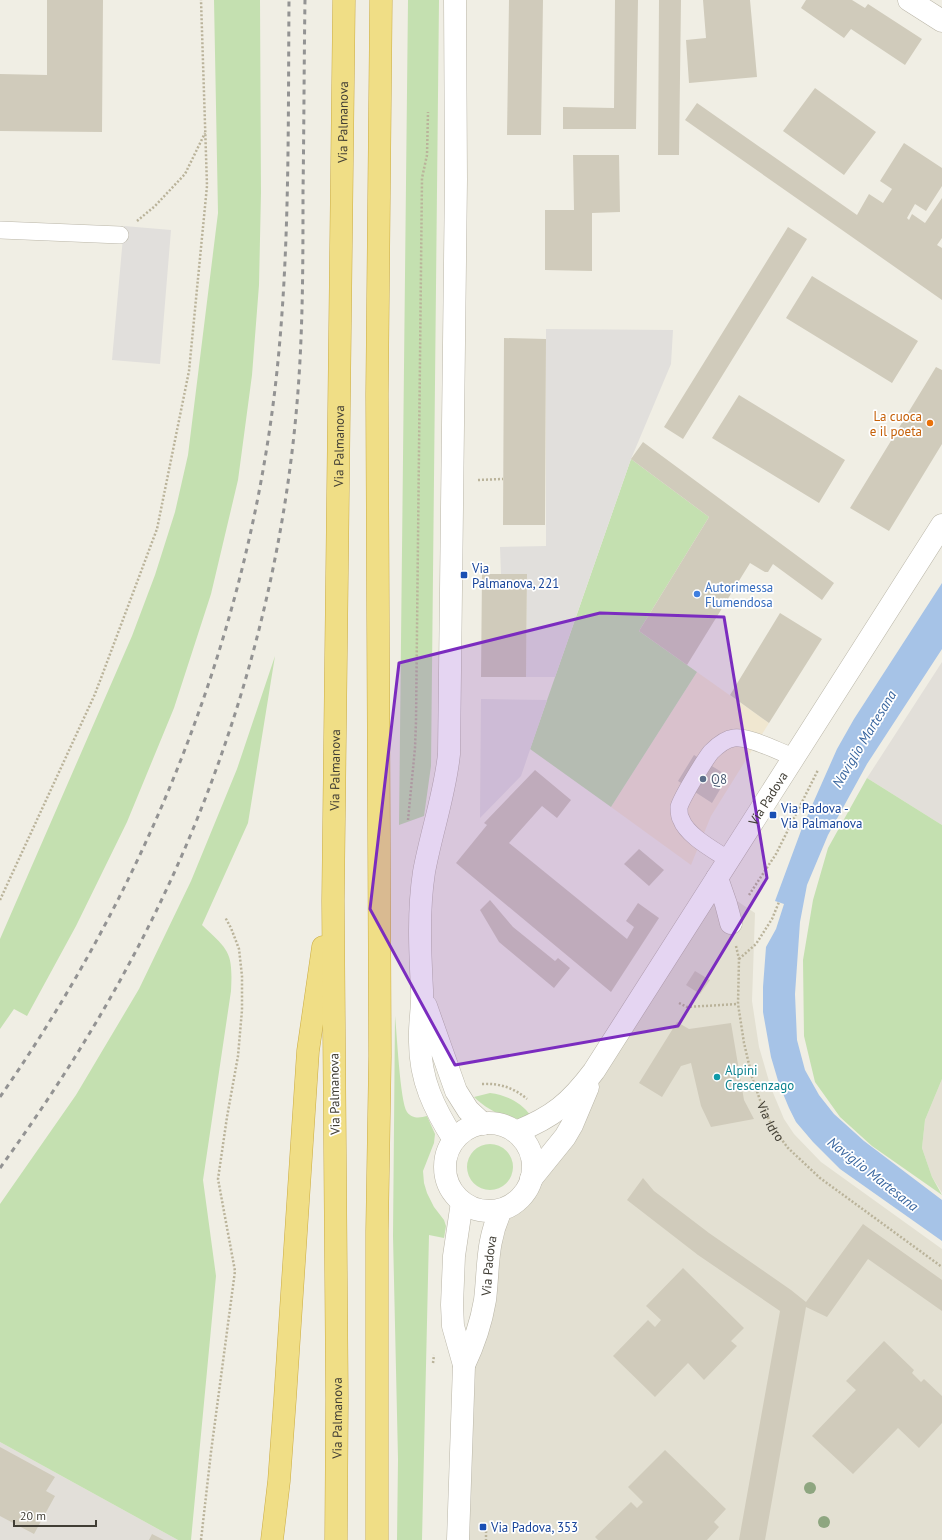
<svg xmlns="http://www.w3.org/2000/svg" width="942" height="1540" viewBox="0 0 942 1540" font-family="'PT Sans',sans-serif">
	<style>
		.residential { fill: #e3e0d2 }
		.commercial { fill: #f0e7d0 }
		.industrial { fill: #e2dfd9 }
		.green { fill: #c4e0b0 }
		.parking { fill: #e1dfdc }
		.water { fill: #a6c3e7 }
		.building { fill: #d0cbbb }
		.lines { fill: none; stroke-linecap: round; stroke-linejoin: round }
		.service-casing { stroke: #bab6a8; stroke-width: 18 }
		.pedestrian-casing { stroke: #bab6a8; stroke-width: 23 }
		.minor-casing { stroke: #bab6a8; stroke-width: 23 }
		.tertiary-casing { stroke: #bab6a8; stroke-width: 23 }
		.trunk-casing { stroke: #cbac42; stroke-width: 23 }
		.path { stroke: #bab39a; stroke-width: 2.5; stroke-dasharray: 2 2; stroke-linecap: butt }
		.service { stroke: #fff; stroke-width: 17 }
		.pedestrian { stroke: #fff; stroke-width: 22 }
		.minor { stroke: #fff; stroke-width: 22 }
		.tertiary { stroke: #fff; stroke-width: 22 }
		.trunk { stroke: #f0de86; stroke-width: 22 }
		.rail { stroke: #939393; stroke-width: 3; stroke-dasharray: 5 5; stroke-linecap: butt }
		.tree { fill: #8ea680 }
		.marked { fill: #7b2cbf; fill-opacity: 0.2; stroke: #7b2cbf; stroke-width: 3; stroke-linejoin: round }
		.food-dot { fill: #e8710a; stroke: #fff; stroke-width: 1.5 }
		.transit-dot { fill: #1a4fb4; stroke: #fff; stroke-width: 1.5 }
		.shop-dot { fill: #3f7fe0; stroke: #fff; stroke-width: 1.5 }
		.service-dot { fill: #5c6f8a; stroke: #fff; stroke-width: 1.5 }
		.culture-dot { fill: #0f9aa8; stroke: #fff; stroke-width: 1.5 }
		.labels { text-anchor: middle; stroke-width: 3.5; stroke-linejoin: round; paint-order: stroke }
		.street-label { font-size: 13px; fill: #413e35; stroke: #fff }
		.food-label { font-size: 13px; fill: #c56008; stroke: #fff; text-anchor: end }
		.transit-label { font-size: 13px; fill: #164399; stroke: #fff; text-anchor: start }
		.shop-label { font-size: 13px; fill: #366cbe; stroke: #fff; text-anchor: start }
		.service-label { font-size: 13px; fill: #4e5e75; stroke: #fff; text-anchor: start }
		.culture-label { font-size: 13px; fill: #0d838f; stroke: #fff; text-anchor: start }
		.water-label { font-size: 14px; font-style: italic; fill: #3a67a0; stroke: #fff }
	</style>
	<rect width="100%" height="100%" fill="#f0eee4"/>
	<path class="residential" d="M719 889 755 913 752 1001 759 1047 771 1088 784 1119 794 1134 821 1162 942 1249V1540H466L472 1365 496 1245 506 1216 520 1206 533 1191 600 1077Z
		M942 1079V1193L932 1177 922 1148 925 1120Z"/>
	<path class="commercial" d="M697 672 769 723 711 816 691 865 611 807Z"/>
	<path class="industrial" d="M942 662V825L867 778Z
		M0 1442 178 1540H0Z"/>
	<path class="green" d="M214 0H260L261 193 259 285 252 375 238 480 211 594 174 708 127 822 76 926 27 1016 14 1009 0 1029V939L132 636 155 575 175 512 188 455 218 213Z
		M408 0H439L431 766 424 816 399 825Z
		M631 459 709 517 639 631 697 672 611 807 530 749Z
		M275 656 248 823 202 925C229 951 233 951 231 991L203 1180 216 1276 191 1540H178L0 1442V1204L76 1095 139 989 191 881 237 769Z
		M867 778 942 825V1079L925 1120 922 1148 932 1177 942 1195 872 1146 840 1117 815 1082 804 1036 803 960 813 900 828 848Z
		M395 1016C397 1033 400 1101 407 1112 412 1119 420 1118 427 1116L435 1134 434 1143 423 1171 424 1183 427 1193 434 1207 444 1220 446 1226 444 1238 429 1235 422 1540H397L398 1459 393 1236Z
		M490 1093C506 1095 521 1102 531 1116 514 1126 486 1109 474 1097Z
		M467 1167a23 23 0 1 1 46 0a23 23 0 1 1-46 0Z"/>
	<path class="parking" d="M124 226 171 230 160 364 112 360Z
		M546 329 673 330 671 364 631 459 555 677H526L527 574H501L500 547 546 546Z
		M481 699 547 700 521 776 480 818Z"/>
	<path class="water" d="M942 583V649L867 764 828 835 807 885 800 922 795 994 797 1040 805 1070 819 1095 834 1114 864 1141 942 1200V1241L840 1169 813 1142 796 1122 789 1108 779 1084 771 1057 763 1012V987L766 947 776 929 784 904 775 901 802 828 837 749 854 719Z"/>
	<path class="building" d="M47 0H103L102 132 0 131V74L47 75Z
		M509 0H543L541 135H507Z
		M615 0H638L636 129H563V107L614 108Z
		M659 0H681L679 155H658Z
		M703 0H750L757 77 689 83 686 40 706 38Z
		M806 0H852L865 8 868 4 922 39 905 65 851 29 844 38 801 8Z
		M815 88 876 132 844 175 783 131Z
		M697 103 857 215 869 194 883 203 892 189 880 181 904 143 942 168V186L926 211 915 204 907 218 909 220 912 214 925 223 942 198V238L937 245 942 248V300L685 120Z
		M573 155H619L620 212 592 213V271L545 270V210H574Z
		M788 227 807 239 683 439 664 427Z
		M812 276 918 341 892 383 786 318Z
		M504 338 546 339 545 525H503Z
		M936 367 942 370V444L889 531 850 508Z
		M739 395 845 460 819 503 712 438Z
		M643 442 834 583 822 600 773 564 768 572H765L750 563 687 665 639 631 709 517 631 459Z
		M482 574H527L526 677H481Z
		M780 613 822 639 769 723 730 695Z
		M694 755 728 776 712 803 678 781Z
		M535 770 571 800 557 818 542 806 509 843 627 939 634 927 626 921 638 903 659 918 611 992 456 863 487 825 484 823Z
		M639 849 664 870 649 886 624 864Z
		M490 900 513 927 555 961 558 958 570 968 554 988 499 942 480 910Z
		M695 971 710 980 700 994 686 985Z
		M677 1022 689 1029 731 1023 744 1100 754 1119 711 1127 701 1106 691 1063 681 1066 662 1097 639 1083Z
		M643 1178 654 1191 709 1233 791 1290 806 1302 863 1224 942 1280V1311L868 1259 827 1317 806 1307 765 1540H739L780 1311 698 1255 627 1200Z
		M683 1268 744 1328 731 1341 737 1346 704 1380 688 1363 655 1397 613 1356 648 1320 655 1327 661 1320 646 1306Z
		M884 1341 914 1370 912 1373 921 1382 924 1379 942 1396V1423L919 1448 898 1428 853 1474 812 1436 856 1390 846 1381Z
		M0 1447 55 1477 46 1491 55 1496 34 1534 0 1516Z
		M665 1450 726 1509 714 1522 719 1527 707 1540H598L595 1537 631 1502 637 1508 643 1502 628 1487Z
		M152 1534 164 1540H149Z"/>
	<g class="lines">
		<g class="service-casing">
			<path id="service" d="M0 230 120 235
				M729 860C714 850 687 836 681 819 679 816 679 810 679 807 682 797 704 761 711 752 717 746 725 739 734 738 749 736 779 752 794 757"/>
		</g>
		<g class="pedestrian-casing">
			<path id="pedestrian" d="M717 878 726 904 731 923"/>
		</g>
		<g class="minor-casing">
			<path id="minor" d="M909 0 942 21
				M426 1006 456 1091 468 1110 483 1124
				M454 1140C434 1108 420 1080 420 1042 419 1024 423 1007 422 990 420 951 418 911 424 872 431 833 445 794 449 754L456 179 455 0"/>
		</g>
		<g class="tertiary-casing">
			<g id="tertiary">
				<circle cx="489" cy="1167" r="44"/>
				<path id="s2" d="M516 1132C553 1117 570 1103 594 1071L942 525"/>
				<path d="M531 1179 565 1137 572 1125 588 1087"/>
				<path id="s3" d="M464 1365C474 1344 481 1324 485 1300 489 1266 486 1243 501 1210"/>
				<path d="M458 1540 464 1365 453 1326 452 1305 454 1256 462 1202"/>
			</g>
		</g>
		<g class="trunk-casing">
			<g id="trunk">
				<path d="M272 1540 279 1481 285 1399 308 1051 323 947"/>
				<path id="s4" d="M336 1540 337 1399 333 901 344 0"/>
				<path d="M377 1540V1231L380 1056 377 395 381 0"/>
			</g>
		</g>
		<g class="path">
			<path d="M137 221 155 206 185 174 205 133"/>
			<path d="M478 480 503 479"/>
			<path d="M408 820 415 748 416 722 422 178 427 155 428 112"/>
			<path d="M749 895 776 854 818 770"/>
			<path d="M0 900 95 694 157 529 189 371 207 186 201 0"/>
			<path id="s1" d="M736 946 739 959 738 1004 744 1043 752 1077 760 1100 773 1128 788 1148 820 1178 942 1267"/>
			<path d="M739 959 756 944 772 919 779 902"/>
			<path d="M679 1003 687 1007 738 1004"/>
			<path d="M482 1084C500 1083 514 1088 527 1099"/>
			<path d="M433 1363 434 1355"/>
			<path d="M486 1531V1540"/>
			<path d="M201 1540 211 1452 235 1271 218 1179 227 1117 238 1056 242 1010V976L239 949 231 928 225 917"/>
		</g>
		<use href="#service" class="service"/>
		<use href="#pedestrian" class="pedestrian"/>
		<use href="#minor" class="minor"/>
		<use href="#tertiary" class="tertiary"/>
		<use href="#trunk" class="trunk"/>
		<path class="rail" d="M0 1097C146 887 245 643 275 389 290 260 288 129 289 0
			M0 1168C47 1103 91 1035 129 964 224 788 283 590 298 391 303 325 303 258 303 192 304 128 304 64 305 0"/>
	</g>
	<g class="tree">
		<circle cx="810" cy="1488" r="6"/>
		<circle cx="824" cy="1522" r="6"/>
	</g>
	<path class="marked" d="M600 613 724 617 767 878 678 1026 455 1065 370 909 399 663Z"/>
	<circle class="food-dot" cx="930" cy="423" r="4"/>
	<g class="transit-dot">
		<rect x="460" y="571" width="8" height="8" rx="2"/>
		<rect x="769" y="811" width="8" height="8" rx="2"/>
		<rect x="479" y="1523" width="8" height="8" rx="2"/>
	</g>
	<circle class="shop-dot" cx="697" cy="594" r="4"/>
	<circle class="service-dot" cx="703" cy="779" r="4"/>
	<circle class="culture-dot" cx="717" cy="1077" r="4"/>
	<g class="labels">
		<g class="street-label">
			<text dy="5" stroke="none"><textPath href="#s4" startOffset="1418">Via Palmanova</textPath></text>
			<text dy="5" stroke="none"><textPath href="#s4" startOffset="1094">Via Palmanova</textPath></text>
			<text dy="5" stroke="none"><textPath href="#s4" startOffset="770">Via Palmanova</textPath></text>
			<text dy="5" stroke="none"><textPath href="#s2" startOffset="424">Via Padova</textPath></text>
			<text transform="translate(334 1094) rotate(-91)" y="5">Via Palmanova</text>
			<text dy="5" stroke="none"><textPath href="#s1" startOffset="181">Via Idro</textPath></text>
			<text dy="5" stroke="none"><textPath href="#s3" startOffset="103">Via Padova</textPath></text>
			<text dy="5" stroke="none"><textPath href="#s4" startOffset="122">Via Palmanova</textPath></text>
		</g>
		<g class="food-label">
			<text x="922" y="421">La cuoca<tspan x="922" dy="15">e il poeta</tspan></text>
		</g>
		<g class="transit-label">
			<text x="472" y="573">Via<tspan x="472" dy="15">Palmanova, 221</tspan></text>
			<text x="781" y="813">Via Padova -<tspan x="781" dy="15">Via Palmanova</tspan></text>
			<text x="491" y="1532">Via Padova, 353</text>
		</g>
		<g class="shop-label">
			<text x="705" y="592">Autorimessa<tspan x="705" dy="15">Flumendosa</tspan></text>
		</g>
		<g class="service-label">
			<text x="711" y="784">Q8</text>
		</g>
		<g class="culture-label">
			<text x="725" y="1075">Alpini<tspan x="725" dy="15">Crescenzago</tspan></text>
		</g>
		<g class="water-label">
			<text transform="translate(864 739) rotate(-59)" y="5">Naviglio Martesana</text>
			<text transform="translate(873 1174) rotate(38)" y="5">Naviglio Martesana</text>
		</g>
	</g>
	<path d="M14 1520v6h82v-6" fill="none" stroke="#413e35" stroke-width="2"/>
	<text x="20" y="1520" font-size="12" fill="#413e35" stroke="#ffffff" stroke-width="3" paint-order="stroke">20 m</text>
</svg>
